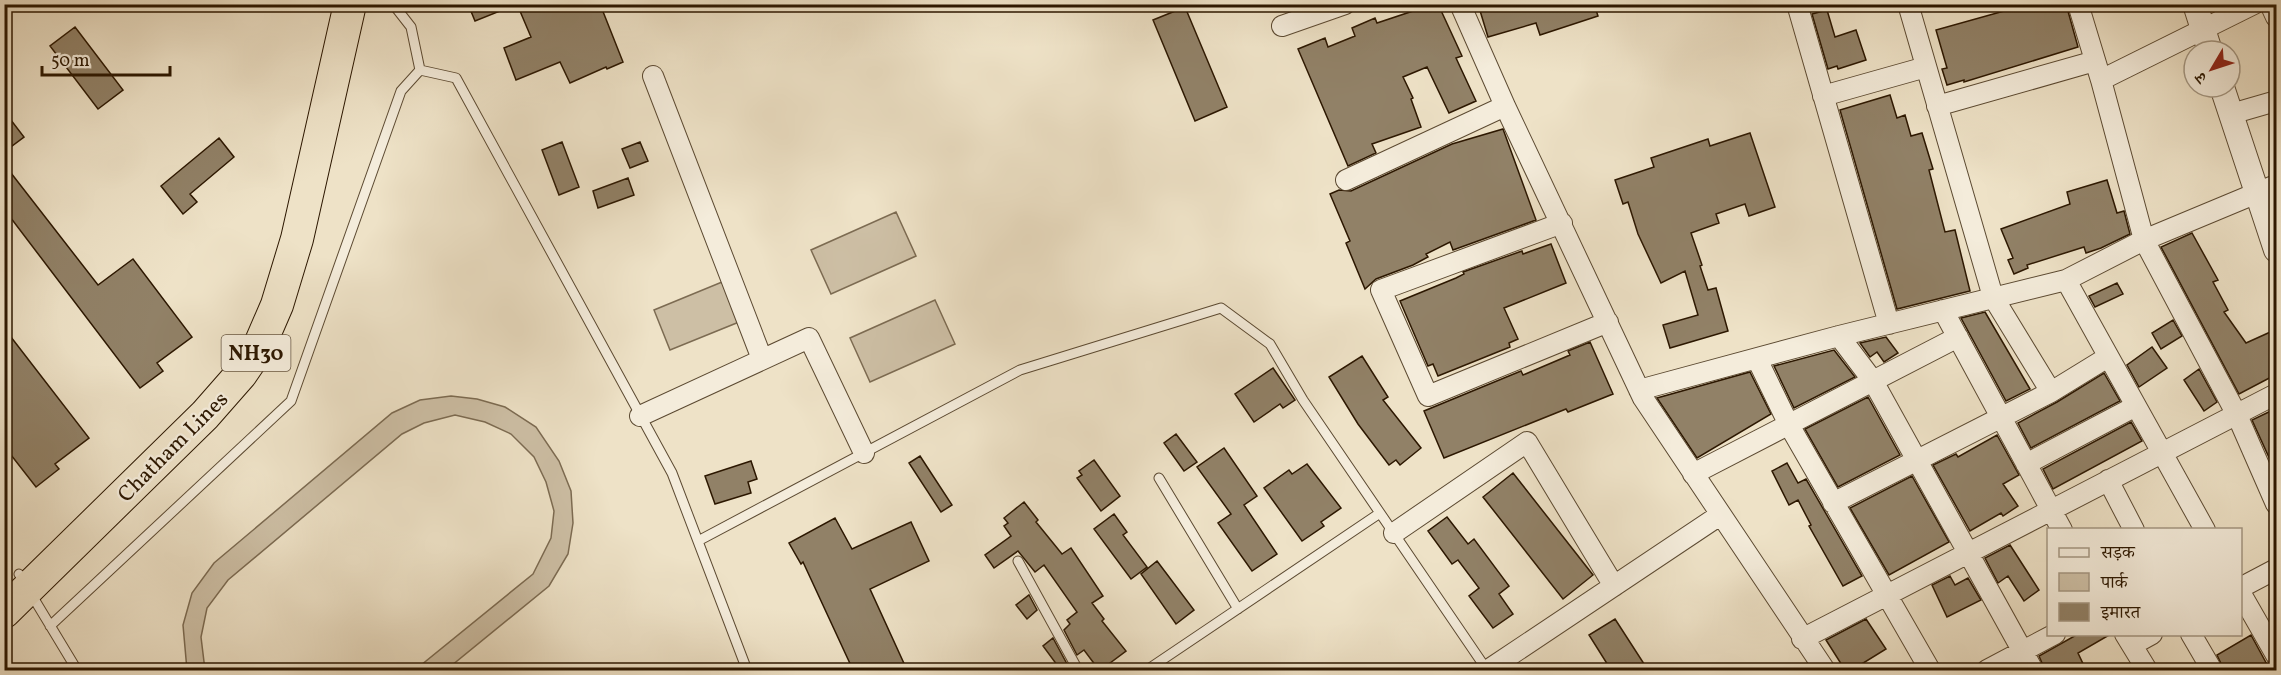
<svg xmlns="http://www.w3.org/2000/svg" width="2281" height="675" viewBox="0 0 2281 675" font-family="Vollkorn,'Noto Serif Devanagari',serif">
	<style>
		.green { fill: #cdbfa5; stroke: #7c6b52; stroke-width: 1.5 }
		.building { fill: #918167; stroke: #2c1700; stroke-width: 1.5 }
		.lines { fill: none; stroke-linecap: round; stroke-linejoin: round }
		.service-casing { stroke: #5c4a32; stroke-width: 11 }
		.minor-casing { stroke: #5c4a32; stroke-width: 22 }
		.tertiary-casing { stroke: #5c4a32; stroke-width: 26 }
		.trunk-casing { stroke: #2c1700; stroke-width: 34 }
		.service { stroke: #f4ecdb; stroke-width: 9 }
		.minor { stroke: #f4ecdb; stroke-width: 20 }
		.tertiary { stroke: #f4ecdb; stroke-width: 24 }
		.trunk { stroke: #eee2c7; stroke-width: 32 }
		.labels { text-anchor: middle; stroke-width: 4.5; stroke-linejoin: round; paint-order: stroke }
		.shield { fill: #f4ecdb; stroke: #685742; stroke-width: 1.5 }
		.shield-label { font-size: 21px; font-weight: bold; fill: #2c1700 }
		.street-label { font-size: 22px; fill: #2c1700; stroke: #f4ecdb }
	</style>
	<rect width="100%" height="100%" fill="#eee2c7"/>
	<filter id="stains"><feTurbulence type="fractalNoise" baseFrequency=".00333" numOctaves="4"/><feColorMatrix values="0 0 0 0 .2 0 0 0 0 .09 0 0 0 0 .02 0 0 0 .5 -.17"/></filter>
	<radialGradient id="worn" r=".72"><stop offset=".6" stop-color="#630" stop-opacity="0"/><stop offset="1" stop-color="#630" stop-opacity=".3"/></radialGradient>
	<path class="green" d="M896 212 916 256 831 294 811 250Z
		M722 282 739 322 670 350 654 310Z
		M935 300 955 344 870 382 850 338Z
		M451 396 477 399 505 407 536 427 559 461 571 491 573 523 568 554 549 586 446 670H415L533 574 551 538 554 511 546 482 534 457 511 434 485 422 455 415 424 423 402 434 228 580 207 608 201 637 205 670H187L183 625 192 593 214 563 392 413 420 400Z"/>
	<path class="building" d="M468 4H515V5L475 21Z
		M517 4H600L623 62 607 69 606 67 570 83 560 62 516 80 504 48 531 37Z
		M1409 4H1438L1462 56 1456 58 1476 101 1449 113 1427 67 1403 77 1413 98 1411 99 1421 127 1372 144 1376 153 1348 166 1298 49 1325 38 1328 47 1355 36 1352 28 1375 18 1377 23 1413 11Z
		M1478 4H1594L1598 16 1540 35 1536 23 1488 37Z
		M2029 4H2066L2078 47 1964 82V80L1947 85 1942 69 1947 68 1936 30Z
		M1185 7 1227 107 1195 121 1153 20Z
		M1827 10 1835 37 1856 30 1866 60 1838 69 1837 66 1828 69 1812 14Z
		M75 27 123 90 98 109 50 46Z
		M1890 95 1897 118 1905 115 1911 136 1922 133 1933 169 1929 170 1945 232 1955 230 1970 291 1897 309 1840 110Z
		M4 111 24 137 4 152Z
		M1503 129 1536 220 1453 250 1450 242 1426 254 1428 257 1413 265 1376 279 1365 289 1346 243 1350 241 1330 194 1339 190 1351 191 1452 144Z
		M1750 133 1775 207 1749 216 1745 204 1716 214 1719 223 1691 233 1702 265 1700 266 1708 290 1716 288 1728 331 1670 348 1663 325 1698 315 1685 271 1661 283 1638 234 1628 202 1623 204 1615 180 1654 167 1651 158 1708 139 1710 146Z
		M219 138 234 157 190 194 197 202 183 214 161 186Z
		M562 142 579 187 559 195 542 150Z
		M640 142 648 161 630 168 622 149Z
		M4 164 98 285 133 259 192 337 157 363 163 371 140 388 4 209Z
		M628 178 634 195 598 208 593 191Z
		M2107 180 2117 213 2124 211 2130 234 2101 248 2086 253 2084 247 2027 265 2028 268 2014 274 2008 260 2013 258 2001 229 2070 204 2067 192Z
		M2192 233 2218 280 2213 282 2228 310 2224 312 2246 343 2277 329V374L2239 394 2161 247Z
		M1551 244 1566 283 1504 308 1518 339 1509 343 1510 347 1438 376 1433 364 1428 366 1400 301 1456 278 1464 274 1463 272 1522 251 1523 254Z
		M2117 283 2123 294 2095 307 2089 296Z
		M1985 312 2030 389 2006 401 1961 318Z
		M2173 320 2182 336 2161 349 2152 333Z
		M4 328 89 438 55 464 59 469 36 487 4 446Z
		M1886 337 1898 353 1884 362 1877 352 1870 357 1860 343Z
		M1590 342 1613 394 1568 412 1566 409 1444 458 1424 411 1521 371 1523 375 1570 355 1568 351Z
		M2152 347 2167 368 2139 387 2127 365Z
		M1834 350 1855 377 1794 408 1774 366Z
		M1362 356 1388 397 1383 400 1421 448 1400 465 1396 460 1389 465 1358 424 1329 377Z
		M1273 368 1295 400 1283 408 1280 404 1254 422 1235 394Z
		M2199 369 2217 402 2204 411 2184 380Z
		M1750 372 1771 414 1697 458 1657 398Z
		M2104 373 2120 401 2031 448 2018 423 2057 402Z
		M1868 397 1900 455 1838 487 1805 429Z
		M2277 408V475L2252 420Z
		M2131 422 2142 441 2053 489 2043 469Z
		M1176 434 1197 462 1184 471 1164 443Z
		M1997 435 2019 475 2003 484 2018 506 2003 516 2001 513 1970 531 1933 465 1956 454 1958 457Z
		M1224 448 1257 496 1244 505 1277 554 1252 571 1218 523 1231 514 1197 467Z
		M920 456 952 505 941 512 909 463Z
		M1094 460 1120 496 1101 511 1077 478 1082 475 1079 471Z
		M751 461 757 479 748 482 751 493 715 504 705 476Z
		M1787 463 1798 483 1806 479 1862 576 1843 586 1809 526 1811 525 1798 500 1789 505 1772 471Z
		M1307 464 1341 508 1321 522 1324 526 1302 541 1264 488 1289 470 1292 474Z
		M1513 473 1593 575 1563 599 1483 497Z
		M1912 476 1949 542 1889 575 1850 508Z
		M1024 502 1038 520 1036 522 1062 554 1071 548 1103 596 1092 603 1104 619 1102 621 1126 651 1102 669 1098 664 1096 666 1084 650 1077 655 1064 630 1070 624 1067 620 1077 612 1044 565 1035 572 1018 551 994 568 985 555 1011 536 1004 526 1008 523 1004 518Z
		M1114 514 1127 532 1123 535 1147 567 1131 579 1094 529Z
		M1447 517 1468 544 1474 539 1509 586 1499 594 1513 614 1493 628 1469 596 1479 588 1458 560 1452 564 1428 531Z
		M835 518 852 549 911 522 929 561 870 589 907 670H853L803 562 801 564 789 543Z
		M2010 545 2039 590 2024 601 2008 576 1998 583 1985 558Z
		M1157 561 1194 610 1176 624 1141 574Z
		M1950 576 1955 585 1968 578 1981 600 1947 617 1932 585Z
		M1029 595 1037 610 1027 619 1016 605Z
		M1615 619 1648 670H1611L1589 635Z
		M1866 619 1886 649 1852 670H1845L1826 640Z
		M2078 634H2111L2078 653 2086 670H2045L2039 656Z
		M2251 635 2270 670H2224L2217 655Z
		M1053 638 1067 664 1060 669 1043 646Z"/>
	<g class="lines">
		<g class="service-casing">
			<path id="service" d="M393 4 411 27 420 70
				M1159 478 1238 609
				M698 541 1020 370 1221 308 1270 344 1303 400 1487 670
				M1018 561 1078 670
				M19 574 77 670
				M50 626 291 401 401 91 420 70 456 78 672 473 747 670
				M1147 670 1380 513"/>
		</g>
		<g class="minor-casing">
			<path id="minor" d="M1460 4 1505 106 1643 398 1825 670
				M1797 4 1889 324
				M1908 4 1993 297 2051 392
				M2078 4 2101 80 2144 240 2237 415 2276 504
				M2270 4 2276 17
				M1282 26 1345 4
				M653 76 762 359
				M2101 80 2254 4
				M1823 96 1926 67
				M1937 106 2095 61
				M2231 114 2276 101
				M1346 180 1505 106
				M1562 223 1381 290 1428 396 1608 322
				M2066 280 2205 530
				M1943 310 2062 530
				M1839 336 1873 381 2033 670
				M1757 359 1789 425 1930 670
				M1639 390 1839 336 2066 280 2144 240 2276 185
				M640 416 809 338 864 453
				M2026 464 2136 406
				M1693 474 1958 337
				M2108 480 2134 530
				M1833 503 2051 392 2108 357
				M1394 533 1527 442 1614 586
				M2240 588 2276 569
				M2240 592 2276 655
				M2125 634 2147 670
				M2191 634 2212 670
				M1802 639 2276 394
				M2132 645 2152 634
				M1488 670 1720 515
				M1987 670 2055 634"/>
		</g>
		<g class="tertiary-casing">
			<path id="tertiary" d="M2195 4 2210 51
				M2222 87 2276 250"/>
		</g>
		<g class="trunk-casing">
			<path id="trunk" d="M4 612 205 415 241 374 258 349 277 305 297 239 350 4"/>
		</g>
		<use href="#service" class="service"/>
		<use href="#minor" class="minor"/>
		<use href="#tertiary" class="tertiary"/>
		<use href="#trunk" class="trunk"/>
	</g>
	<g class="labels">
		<rect class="shield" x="221.5" y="335" width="69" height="36" rx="4.5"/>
		<g class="shield-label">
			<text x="256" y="360">NH30</text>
		</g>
		<g class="street-label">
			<text transform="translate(172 446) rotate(-45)" y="8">Chatham Lines</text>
		</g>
	</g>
	<rect width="2281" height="675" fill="none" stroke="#eee2c7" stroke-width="24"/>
	<rect x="6" y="6" width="2269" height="663" fill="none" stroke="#2c1700" stroke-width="3"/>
	<rect x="12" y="12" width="2257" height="651" fill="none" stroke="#2c1700" stroke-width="1.5"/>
	<rect x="2047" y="528" width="195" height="108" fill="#f4ecdb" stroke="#a49783" stroke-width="1.5"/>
	<rect x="2059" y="548" width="30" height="9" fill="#f4ecdb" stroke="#a49783" stroke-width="1.5"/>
	<text x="2101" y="558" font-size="18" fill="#2c1700">सड़क</text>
	<rect x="2059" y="573" width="30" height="18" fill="#cdbfa5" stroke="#a49783" stroke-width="1.5"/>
	<text x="2101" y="588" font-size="18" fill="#2c1700">पार्क</text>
	<rect x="2059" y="603" width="30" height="18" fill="#918167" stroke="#a49783" stroke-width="1.5"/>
	<text x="2101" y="618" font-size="18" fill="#2c1700">इमारत</text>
	<g transform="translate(2212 69) rotate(231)"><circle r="28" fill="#f4ecdb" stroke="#a49783" stroke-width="1.5"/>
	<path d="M0-4.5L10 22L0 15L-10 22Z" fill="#8f2418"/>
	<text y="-9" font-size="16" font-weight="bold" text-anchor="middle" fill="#2c1700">उ</text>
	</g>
	<path d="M42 66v9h128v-9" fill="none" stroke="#2c1700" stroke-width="3"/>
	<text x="51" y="66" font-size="18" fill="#2c1700" stroke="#f4ecdb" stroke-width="4.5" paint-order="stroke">50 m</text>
	<rect width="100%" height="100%" filter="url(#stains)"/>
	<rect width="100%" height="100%" fill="url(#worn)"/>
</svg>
